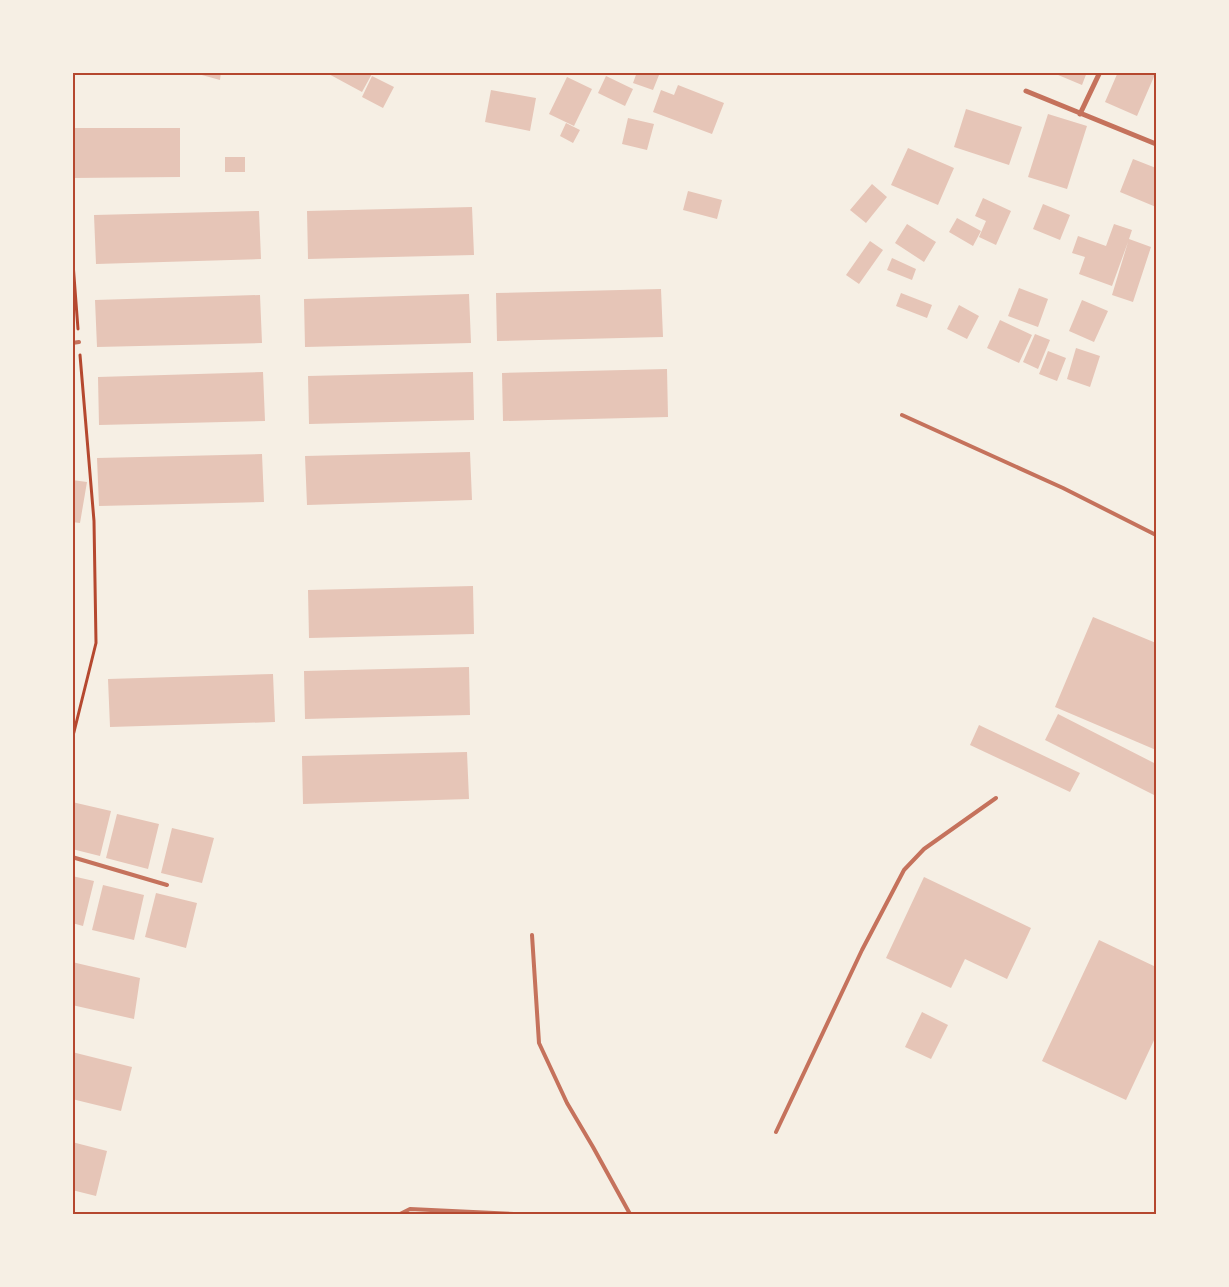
<svg xmlns="http://www.w3.org/2000/svg" width="1229" height="1287" viewBox="0 0 1229 1287" font-family="'IBM Plex Sans',sans-serif">
	<style>
		.building { fill: #e6c5b7 }
		.lines { fill: none; stroke-linecap: round; stroke-linejoin: round }
		.path { stroke: #b5482f; stroke-width: 3 }
		.service { stroke: #c5725c; stroke-width: 4 }
		.minor { stroke: #c5725c; stroke-width: 5 }
		.neatline { fill: none; stroke: #b5482f; stroke-width: 2 }
	</style>
	<rect width="100%" height="100%" fill="#f6efe4"/>
	<path class="building" d="M191 72H221L220 80Z
		M325 72H373L362 92Z
		M637 72H652L659 75 653 90 633 83Z
		M1051 72H1087L1082 85Z
		M1118 72H1156L1137 116 1105 102Z
		M372 76 394 87 383 108 362 97Z
		M606 76 633 89 625 106 598 93Z
		M567 77 592 89 574 126 549 114Z
		M678 85 724 103 712 134 653 112 661 90 674 95Z
		M491 90 536 98 530 131 485 122Z
		M966 109 1022 127 1009 165 954 147Z
		M1048 114 1087 126 1067 189 1028 177Z
		M628 118 654 124 647 150 622 144Z
		M566 123 580 130 573 143 560 136Z
		M72 128H180V177L72 178Z
		M908 148 954 168 938 205 891 185Z
		M225 157H245V172H225Z
		M1133 159 1156 168V207L1120 192Z
		M872 184 887 197 866 223 850 210Z
		M688 191 722 200 717 219 683 210Z
		M983 198 1011 211 996 245 979 237 986 221 975 216Z
		M1043 204 1070 215 1060 240 1033 229Z
		M472 207 474 255 308 259 307 211Z
		M259 211 261 259 96 264 94 215Z
		M957 218 981 231 973 246 949 232Z
		M907 224 936 242 924 262 895 243Z
		M1114 224 1132 230 1129 239 1151 247 1133 302 1112 295 1128 242 1112 286 1079 274 1085 257 1072 253 1078 236 1106 246Z
		M870 241 883 250 859 284 846 275Z
		M892 258 916 269 912 280 887 270Z
		M1019 288 1048 299 1038 327 1008 316Z
		M661 289 663 337 497 341 496 293Z
		M901 293 932 305 927 318 896 306Z
		M469 294 471 343 305 347 304 299Z
		M260 295 262 343 97 347 95 300Z
		M1082 300 1108 311 1094 342 1069 331Z
		M959 305 979 316 967 339 947 329Z
		M1000 320 1032 335 1019 363 987 348Z
		M1035 334 1050 340 1038 369 1023 362Z
		M1076 348 1100 356 1090 387 1067 379Z
		M1048 351 1066 358 1057 381 1039 374Z
		M667 369 668 417 503 421 502 373Z
		M263 372 265 421 99 425 98 377Z
		M473 372 474 420 309 424 308 376Z
		M470 452 472 500 307 505 305 456Z
		M262 454 264 502 99 506 97 458Z
		M72 480 87 482 80 523 72 522Z
		M473 586 474 634 309 638 308 590Z
		M1093 617 1156 643V750L1055 707Z
		M469 667 470 715 305 719 304 671Z
		M273 674 275 722 110 727 108 679Z
		M1058 714 1156 764V796L1045 740Z
		M979 725 1080 773 1070 792 970 745Z
		M467 752 469 799 303 804 302 756Z
		M72 802 111 811 100 856 72 849Z
		M117 814 159 824 148 869 106 858Z
		M172 828 214 838 202 883 161 873Z
		M72 876 94 881 83 926 72 923Z
		M924 877 1031 928 1007 979 965 959 951 988 886 958Z
		M103 885 144 895 134 940 92 930Z
		M156 893 197 903 186 948 145 937Z
		M1099 940 1156 967V1036L1126 1100 1042 1061Z
		M72 962 140 978 134 1019 72 1005Z
		M922 1012 948 1025 931 1059 905 1047Z
		M72 1052 132 1067 121 1111 72 1099Z
		M72 1142 107 1151 96 1196 72 1190Z"/>
	<g class="lines">
		<path class="path" d="M72 250 78 329
			M72 740 96 643 94 521 80 355"/>
		<path class="service" d="M72 343 79 342
			M902 415 1063 488 1156 535
			M72 857 167 885
			M532 935 539 1043 567 1103 593 1147 630 1214
			M776 1132 862 950 904 870 924 849 996 798
			M400 1214 410 1209 514 1214"/>
		<path class="minor" d="M1026 91 1156 144
			M1080 114 1100 72"/>
	</g>
	<rect width="1229" height="1287" fill="none" stroke="#f6efe4" stroke-width="148"/>
	<rect x="74" y="74" width="1081" height="1139" class="neatline"/>
</svg>
